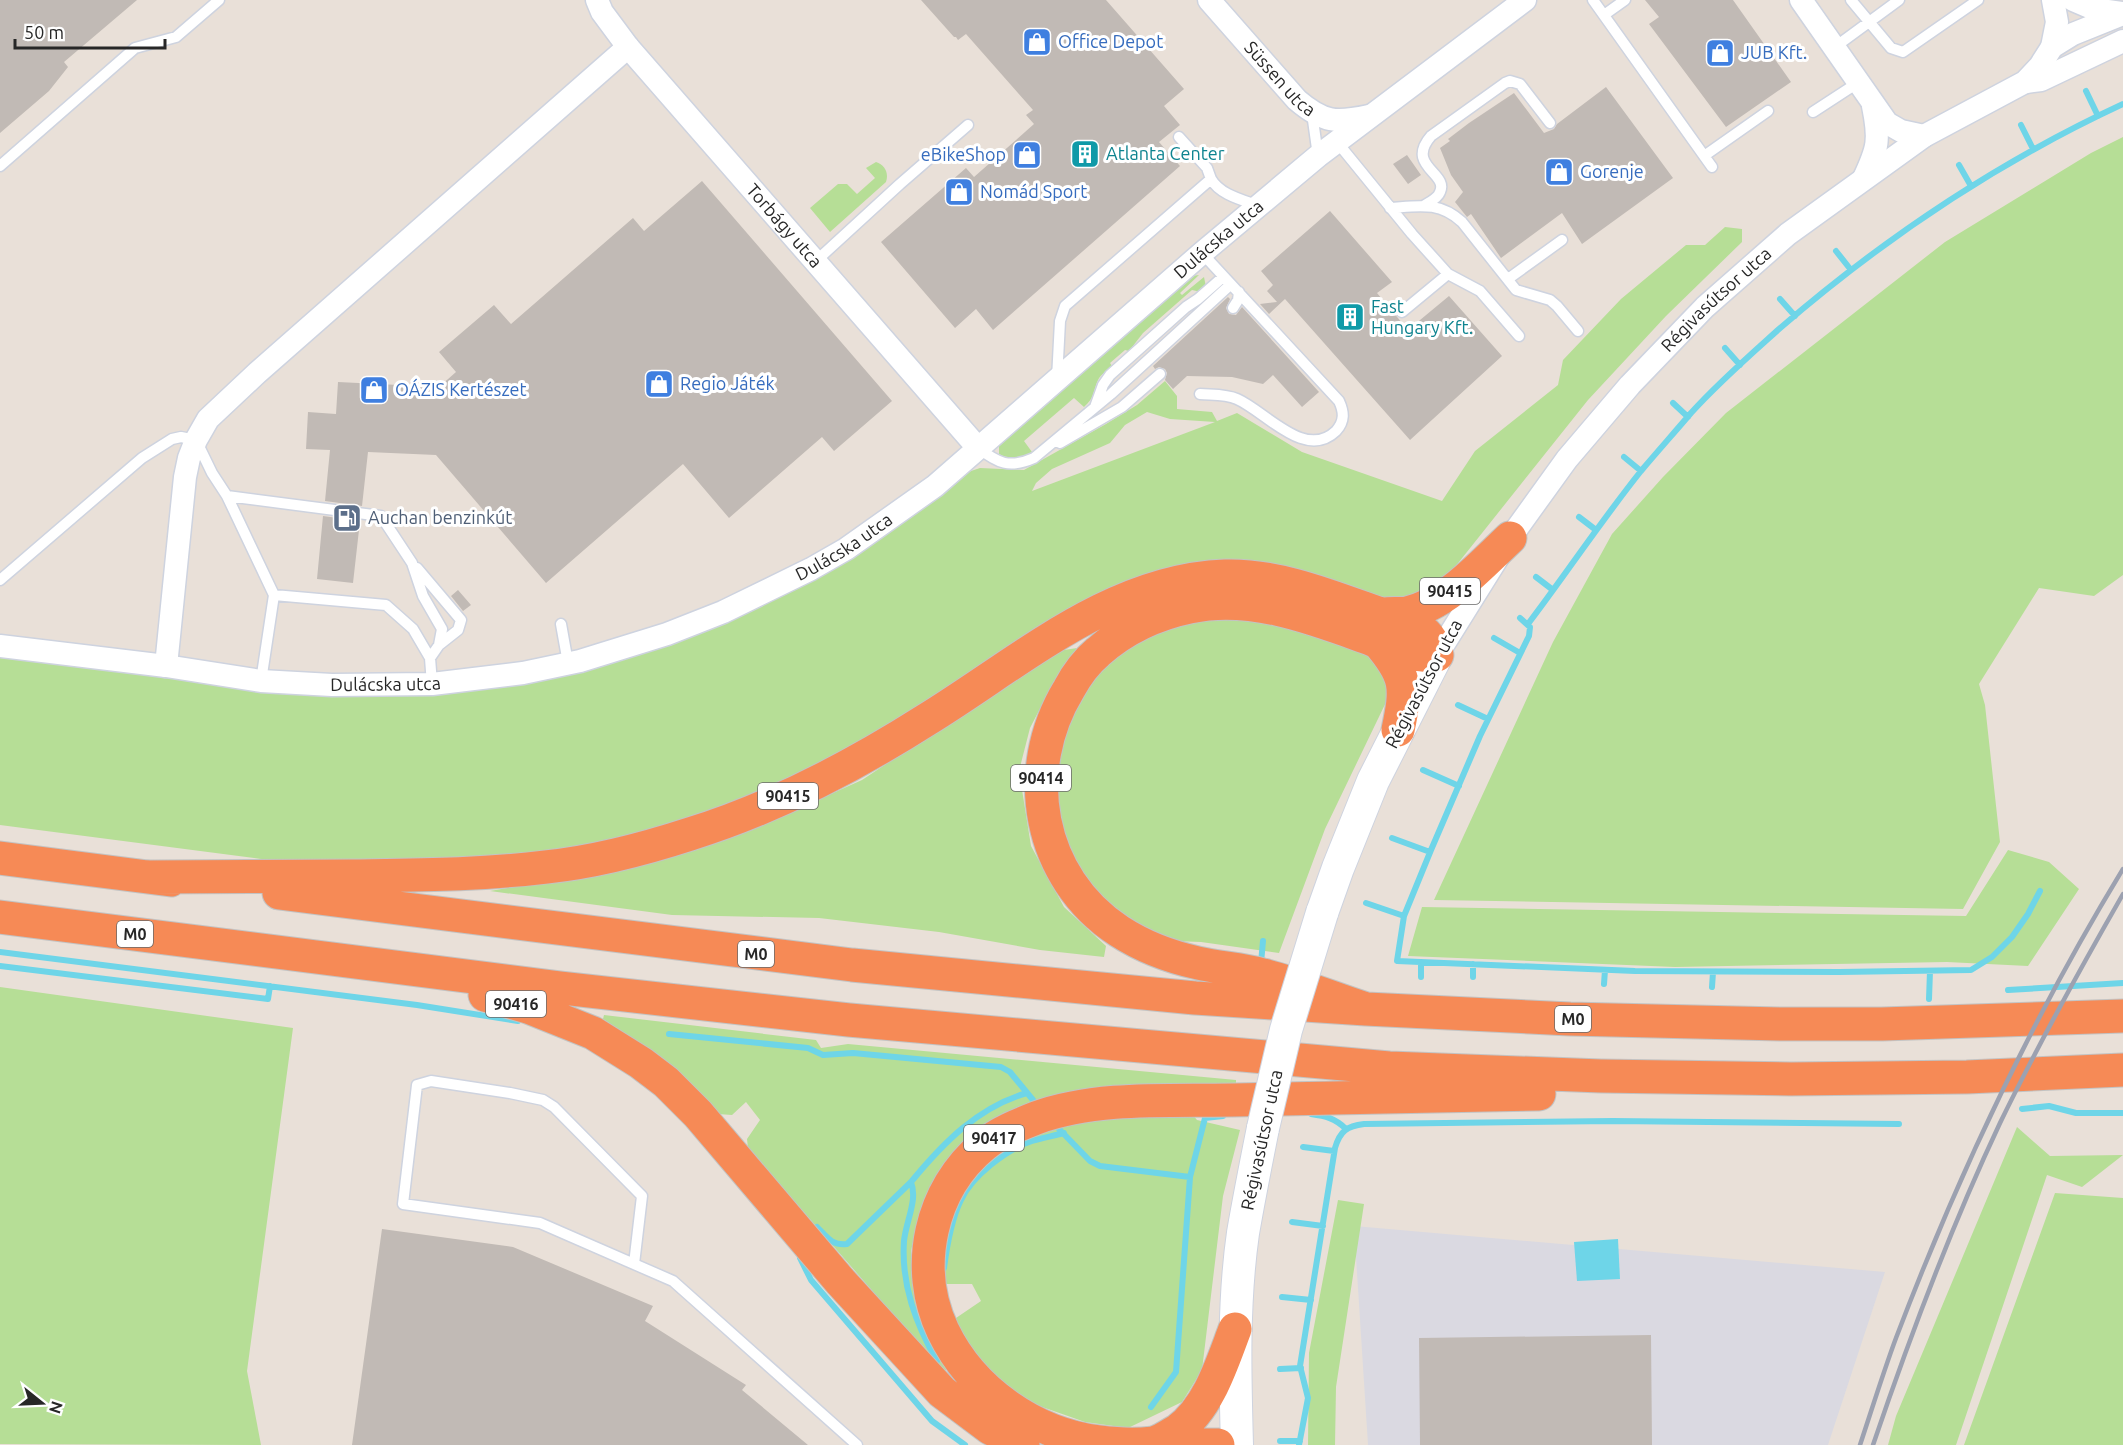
<svg xmlns="http://www.w3.org/2000/svg" width="2123" height="1445" viewBox="0 0 2123 1445" font-family="Ubuntu,sans-serif">
	<style>
		.industrial { fill: #dad9e1 }
		.green { fill: #b6de96; fill-rule: evenodd }
		.water { fill: #6ed5e8 }
		.lines { fill: none; stroke-linecap: round; stroke-linejoin: round }
		.stream { stroke: #6ed5e8; stroke-width: 6 }
		.building { fill: #c1bab5 }
		.lane-casing { stroke: #ced3df; stroke-width: 13 }
		.street-casing { stroke: #ced3df; stroke-width: 25 }
		.secondary-casing { stroke: #ced3df; stroke-width: 34 }
		.highway-casing { stroke: #c3c3c3; stroke-width: 35 }
		.lane { stroke: #fff; stroke-width: 10 }
		.street { stroke: #fff; stroke-width: 22 }
		.secondary { stroke: #fff; stroke-width: 32 }
		.highway { stroke: #f68a56; stroke-width: 33 }
		.rail { stroke: #9ca1b0; stroke-width: 4.5 }
		.secondary-bridge-casing { stroke: #ced3df; stroke-width: 34; stroke-linecap: butt }
		.secondary-bridge { stroke: #fff; stroke-width: 32 }
		.labels { text-anchor: middle; stroke-width: 6; stroke-linejoin: round; paint-order: stroke }
		.shield { fill: #fff; stroke: #686868; stroke-width: 1.5 }
		.shield-label { font-size: 16px; font-weight: bold; fill: #272727 }
		.shop-label { font-size: 18px; fill: #366cbe; stroke: #fff; text-anchor: start }
		.street-label { font-size: 18px; fill: #272727; stroke: #fff }
		.culture-label { font-size: 18px; fill: #0d838f; stroke: #fff; text-anchor: start }
		.service-label { font-size: 18px; fill: #4e5e75; stroke: #fff; text-anchor: start }
	</style>
	<rect width="100%" height="100%" fill="#e9e0d8"/>
	<path class="industrial" d="M1354 1226 1885 1272 1828 1445H1368Z"/>
	<path class="green" d="M2123 137V575L2094 596 2039 588 1979 684 1985 705 2000 842 1963 909 1434 900 1553 642 1612 534 1663 477 1726 413 1945 242 2091 153Z
		M876 162C885 165 889 173 886 182L830 232 810 208 838 184H847L857 194 875 178 866 168Z
		M1725 227 1742 229V242L1666 316 1588 400 1447 577 1418 595 1393 601 1191 567 888 727 780 787 650 835 538 863 414 866 261 859 0 825V657L406 694 742 615 785 595 827 572 968 472 980 468 1024 470 1106 424 1137 405 1165 381 1177 396V409L1212 412 1217 421 1237 413 1302 452 1442 501 1475 451 1558 385 1563 360 1621 299 1686 245H1705ZM1147 412 1170 419 1215 422 1032 491 1036 483 1052 469 1110 443 1125 425Z
		M1199 275 1180 293 1182 295 1204 277 1206 287 1201 292 1192 290 1143 333 1129 351 1125 350 1110 363 1112 366C1108 370 1101 374 1098 380 1092 393 1096 396 1084 407L1074 398 1024 441 1032 452C1022 458 1010 460 999 454V445L1192 276Z
		M1194 616 1244 618 1313 631 1374 659 1386 680 1389 696 1325 829 1279 953 1201 942 1174 941 1130 925 1095 897 1056 826 1059 740 1090 683 1110 658 1150 633Z
		M1077 648 1048 693 1030 728 1019 771 1031 846 1064 907 1106 946 1104 957 1040 950 939 932 819 918 672 915 490 891 559 879 760 826 862 780 1001 688 1064 650Z
		M2008 850 2049 862 2079 889 2028 966 1947 962 1675 967 1408 956 1422 907 1966 916Z
		M0 987 293 1028 247 1371 261 1445 0 1444Z
		M604 1015 816 1040 821 1048 848 1044 1236 1080V1086L1065 1095 1020 1106 992 1120 967 1139 935 1179 919 1216 911 1251 915 1301 923 1326 948 1368 943 1372 748 1148 747 1139 760 1120 746 1102 732 1115 718 1114 641 1044 603 1019Z
		M1192 1114 1197 1120 1240 1130 1223 1196 1202 1370 1182 1402 1128 1428 1085 1422 1028 1402 975 1358 956 1329V1318L981 1301 972 1284H944L943 1229 960 1189 991 1153 1060 1123 1113 1117Z
		M2017 1127 2050 1156 2123 1155 2082 1187 2047 1175 1956 1445H1888L1896 1416Z
		M2055 1193 2123 1198V1445H1964Z
		M1338 1200 1364 1204 1336 1387 1335 1445H1308L1309 1353Z"/>
	<path class="water" d="M1618 1239 1620 1279 1577 1281 1574 1242Z"/>
	<g class="lines">
		<path class="stream" d="M2086 91 2098 116
			M2021 125 2033 149
			M1959 165 1971 186
			M1836 251 1851 270
			M1780 299 1795 316
			M1725 348 1740 365
			M1673 403 1688 417
			M1624 457 1641 471
			M1579 517 1596 530
			M1536 577 1553 590
			M1520 618 1530 627 1529 636 1480 736 1431 850 1404 916 1397 961 1635 971 1839 972 1971 970 1992 957 2012 937 2028 914 2040 891
			M1528 624C1566 574 1601 521 1641 471 1657 452 1674 433 1691 413 1718 383 1749 356 1779 329 1883 239 1998 162 2123 104
			M1494 638 1520 653
			M1458 705 1488 719
			M1423 770 1459 786
			M1392 838 1430 852
			M1366 903 1404 916
			M0 952 417 1005 518 1021
			M1421 962V977
			M1261 963 1263 941
			M0 966 268 999 270 986
			M1473 977V964
			M1604 984 1605 970
			M1712 987 1713 972
			M2008 990 2123 983
			M1929 999 1930 971
			M669 1034 808 1048 823 1055 853 1053 1001 1067 1010 1072 1033 1100
			M2022 1109 2049 1106 2076 1113H2123
			M1311 1114C1325 1116 1335 1118 1346 1129
			M1059 1129 1090 1161 1100 1166 1190 1177
			M1303 1147 1334 1151
			M1292 1222 1323 1226
			M817 1227C827 1237 832 1246 847 1244L911 1182
			M800 1258 811 1280 932 1421 965 1445
			M944 1268C947 1245 951 1220 961 1200 972 1176 1007 1149 1032 1141 1042 1138 1053 1136 1064 1133
			M1282 1297 1311 1300
			M937 1361C916 1324 901 1285 904 1241 906 1221 918 1200 911 1182 943 1143 978 1107 1027 1093
			M1280 1369 1301 1368
			M1151 1407 1176 1372 1190 1177 1205 1118 1223 1116
			M1280 1441H1300
			M1299 1445 1308 1398 1300 1366 1335 1148C1340 1131 1347 1126 1364 1124L1613 1121 1899 1124"/>
	</g>
	<path class="building" d="M0 0H137L64 62 68 67 49 91 0 133Z
		M921 0H1106L1184 89 1164 106 1180 125 1159 142 1180 166 993 330 976 309 955 328 881 242 966 168 974 177 1034 124 1026 115 1033 110 966 34 958 40 956 37H954Z
		M1645 0H1733L1791 82 1726 127 1649 24 1659 17Z
		M1606 87 1673 178 1582 244 1562 213 1501 258 1471 214 1467 217 1455 202 1463 192 1451 175 1440 148 1450 141 1448 139 1469 123 1514 93 1544 133 1554 129 1557 124Z
		M1407 155 1421 175 1408 184 1393 164Z
		M702 181 892 401 834 451 822 437 729 518 683 464 546 583 436 455 368 452 362 506 325 501 330 450 306 449 308 412 336 414 338 382 439 387 456 372 439 352 494 305 511 324 633 218 644 231Z
		M1330 211 1392 282 1377 293 1408 330 1449 296 1502 356 1410 440 1285 299 1269 314 1260 304 1277 302 1267 291 1273 285 1261 271Z
		M1228 297 1230 299 1226 308 1229 314 1236 315 1242 307 1319 392 1302 407 1273 375 1263 384 1232 377 1187 376 1173 389 1165 380 1167 373 1165 369 1159 367 1155 369 1153 366Z
		M323 516 360 521 353 583 317 579Z
		M458 590 471 605 463 611 451 596Z
		M382 1229 513 1247 653 1306 645 1321 746 1385 742 1390 808 1445H352Z
		M1651 1335 1652 1445H1420L1419 1338Z"/>
	<g class="lines">
		<g class="lane-casing">
			<path id="lane" d="M1593 0 1712 167
				M1851 0 1891 48 1903 52 1978 0
				M1604 15 1625 0
				M1835 47 1899 0
				M1813 112 1859 82
				M1312 113 1318 156
				M1179 137 1207 168 1211 179
				M1337 142 1412 234 1448 274 1480 291 1519 336
				M1704 156 1768 111
				M0 166 135 48 176 37 219 0
				M1425 205C1430 202 1438 198 1440 192 1449 173 1405 166 1431 136L1505 83 1510 81 1520 84 1550 123
				M1390 208C1419 206 1439 201 1462 222L1516 290 1550 300 1557 306 1578 331
				M816 261 900 184 968 125
				M1508 279 1562 240
				M1233 308 1238 300 1239 292
				M1402 312 1448 274
				M1057 379 1060 321 1065 306 1211 179C1220 195 1243 200 1259 206
				M1200 394C1213 395 1226 394 1237 399 1265 411 1305 461 1336 431 1345 421 1344 412 1339 401L1202 253
				M1095 407 1103 385 1110 375 1186 307 1198 299 1223 277
				M1060 443 1122 407 1160 374
				M978 448C998 463 1009 469 1034 458L1111 394 1230 285
				M227 496 381 516 412 563 423 596 442 629 439 645 430 658
				M417 568 461 620 458 630 439 645
				M0 580 142 458 172 439 181 437 196 440 212 473 227 496 274 595 386 605 413 629 430 658 432 684
				M561 624 568 663
				M261 681 274 595
				M634 1264 642 1196 554 1107 543 1100 510 1093 431 1081 417 1085 403 1204 540 1223 673 1281 857 1445"/>
		</g>
		<g class="street-casing">
			<g id="street">
				<path id="s1" d="M597 0 602 12 628 47 978 448"/>
				<path id="s2" d="M1209 0 1297 100C1324 123 1336 123 1369 116"/>
				<path d="M1801 0 1887 123 1901 131 1924 136"/>
				<path d="M2073 0 2094 9 2122 13"/>
				<path d="M2052 47 2057 22 2053 0"/>
				<path d="M2026 82 2041 80 2123 41"/>
				<path d="M1864 178C1878 148 1880 140 1873 106"/>
				<path id="s3" d="M0 646 166 666 261 681 332 685 432 684 523 673 580 661 667 634 723 612 811 569 846 549 935 486 1202 253 1318 156 1525 0"/>
				<path id="s4" d="M1437 655 1510 538 1567 459 1630 385 1705 307 1788 234 1924 136 2025 82 2040 66 2052 47 2073 34 2123 14"/>
				<path d="M166 666 185 477 189 458 196 440 208 419 257 373 628 47"/>
			</g>
		</g>
		<g class="secondary-casing">
			<path id="secondary" d="M1322 913 1338 868 1373 781 1437 655
				M1237 1445C1235 1374 1233 1303 1243 1233 1249 1198 1256 1163 1263 1128"/>
		</g>
		<g class="highway-casing">
			<path id="highway" d="M1383 614C1391 613 1399 614 1407 613 1447 604 1481 565 1510 538
				M1378 642C1407 676 1407 687 1398 730
				M0 858 171 880
				M149 877C216 877 284 876 351 876 416 875 481 875 546 867 595 862 644 849 690 834 774 808 852 767 926 720 1019 663 1111 580 1225 576 1289 574 1354 607 1413 625 1427 632 1433 640 1437 655 1413 658 1387 645 1365 637 1310 617 1249 594 1190 607 1156 614 1124 629 1098 652 1086 662 1076 676 1069 689 1019 771 1038 878 1119 931 1142 946 1171 957 1198 963 1219 968 1242 969 1263 975 1298 984 1332 998 1366 1009
				M279 893 852 965 1195 998 1366 1009 1570 1019 1780 1024H1882L2123 1016
				M0 917 561 988 849 1020 1389 1068 1601 1076 1791 1079 1967 1077 2123 1070
				M485 995 528 1007 593 1033 641 1063 666 1082 698 1114 840 1281 942 1392 990 1428 1023 1445
				M1235 1329C1222 1363 1209 1407 1178 1430 1171 1434 1160 1442 1152 1443 1136 1445 1116 1444 1099 1442 1034 1434 972 1391 943 1331 913 1268 930 1189 984 1145 1000 1132 1018 1125 1036 1118 1095 1096 1171 1101 1234 1100 1336 1098 1438 1096 1539 1094
				M1155 1443 1218 1445"/>
		</g>
		<use href="#lane" class="lane"/>
		<use href="#street" class="street"/>
		<use href="#secondary" class="secondary"/>
		<use href="#highway" class="highway"/>
		<path class="rail" d="M1860 1445C1872 1409 1883 1373 1896 1338 1958 1175 2033 1017 2123 869
			M1873 1445C1910 1336 1951 1227 2000 1123 2038 1045 2080 969 2123 894"/>
		<g class="secondary-bridge-casing">
			<path id="secondary-bridge" d="M1263 1128 1286 1030 1322 913"/>
		</g>
		<use href="#secondary-bridge" class="secondary-bridge"/>
	</g>
	<defs>
		<g id="shop-square" transform="scale(1.5)"><rect x="-9" y="-9" width="18" height="18" rx="4" fill="#3f7fe0" stroke="#fff"/><path d="M-5-2.5h2.3a2.7 3.5 0 0 1 5.4 0H5L5.5 6h-11ZM-1.5-2.5h3a1.5 2.3 0 0 0-3 0Z" fill="#fff"/></g>
		<g id="building-square" transform="scale(1.5)"><rect x="-9" y="-9" width="18" height="18" rx="4" fill="#0f9aa8" stroke="#fff"/><path d="M-4-6H4V6H1V3H-1V6H-4ZM-2.5-4.3h1.7v1.8h-1.7ZM.8-4.3h1.7v1.8H.8ZM-2.5-1h1.7V.8h-1.7ZM.8-1h1.7V.8H.8Z" fill="#fff"/></g>
		<g id="fuel-square" transform="scale(1.5)"><rect x="-9" y="-9" width="18" height="18" rx="4" fill="#5c6f8a" stroke="#fff"/><path d="M-5.5-6h7V0h2V4h1.3V-2.5L3-4.5l.8-.8L6-3V5H2.5V1h-1V6h-7ZM-4.2-4.7v3.2H.2V-4.7Z" fill="#fff"/></g>
	</defs>
	<g fill-rule="evenodd">
		<use href="#shop-square" x="1037" y="42"/>
		<use href="#shop-square" x="1720" y="53"/>
		<use href="#building-square" x="1085" y="154"/>
		<use href="#shop-square" x="1027" y="155"/>
		<use href="#shop-square" x="1559" y="172"/>
		<use href="#shop-square" x="959" y="192"/>
		<use href="#building-square" x="1350" y="317"/>
		<use href="#shop-square" x="659" y="384"/>
		<use href="#shop-square" x="374" y="390"/>
		<use href="#fuel-square" x="347" y="518"/>
	</g>
	<g class="labels">
		<g class="shield">
			<rect x="1420" y="578" width="60" height="26" rx="4.5"/>
			<rect x="1011" y="765" width="60" height="26" rx="4.5"/>
			<rect x="758" y="783" width="60" height="26" rx="4.5"/>
			<rect x="117" y="921" width="36" height="26" rx="4.5"/>
			<rect x="738" y="941" width="36" height="26" rx="4.5"/>
			<rect x="486" y="991" width="60" height="26" rx="4.5"/>
			<rect x="1555" y="1006" width="36" height="26" rx="4.5"/>
			<rect x="964" y="1125" width="60" height="26" rx="4.5"/>
		</g>
		<g class="shield-label">
			<text x="1450" y="597">90415</text>
			<text x="1041" y="784">90414</text>
			<text x="788" y="802">90415</text>
			<text x="135" y="940">M0</text>
			<text x="756" y="960">M0</text>
			<text x="516" y="1010">90416</text>
			<text x="1573" y="1025">M0</text>
			<text x="994" y="1144">90417</text>
		</g>
		<g class="shop-label">
			<text x="1058" y="48">Office Depot</text>
			<text x="1741" y="59">JUB Kft.</text>
			<text x="1006" y="161" text-anchor="end">eBikeShop</text>
			<text x="1580" y="178">Gorenje</text>
			<text x="980" y="198">Nomád Sport</text>
			<text x="680" y="390">Regio Játék</text>
			<text x="395" y="396">OÁZIS Kertészet</text>
		</g>
		<g class="street-label">
			<text dy="6" stroke="none"><textPath href="#s2" startOffset="106">Süssen utca</textPath></text>
			<text dy="6" stroke="none"><textPath href="#s1" startOffset="294">Torbágy utca</textPath></text>
			<text dy="6" stroke="none"><textPath href="#s3" startOffset="1359">Dulácska utca</textPath></text>
			<text dy="6" stroke="none"><textPath href="#s4" startOffset="454">Régivasútsor utca</textPath></text>
			<text dy="6" stroke="none"><textPath href="#s3" startOffset="873">Dulácska utca</textPath></text>
			<text dy="6" stroke="none"><textPath href="#s3" startOffset="388">Dulácska utca</textPath></text>
			<text transform="translate(1424 684) rotate(-62)" y="6">Régivasútsor utca</text>
			<text transform="translate(1262 1140) rotate(-78)" y="6">Régivasútsor utca</text>
		</g>
		<g class="culture-label">
			<text x="1106" y="160">Atlanta Center</text>
			<text x="1371" y="313">Fast<tspan x="1371" dy="21">Hungary Kft.</tspan></text>
		</g>
		<g class="service-label">
			<text x="368" y="524">Auchan benzinkút</text>
		</g>
	</g>
	<g transform="translate(42 1403) rotate(108)" stroke="#ffffff" stroke-width="4.5" paint-order="stroke">
	<path d="M0-4.5L10 22L0 15L-10 22Z" fill="#272727"/>
	<text y="-9" font-size="16" font-weight="bold" text-anchor="middle" fill="#272727">N</text>
	</g>
	<path d="M15 39v9h150v-9" fill="none" stroke="#272727" stroke-width="3"/>
	<text x="24" y="39" font-size="18" fill="#272727" stroke="#ffffff" stroke-width="4.5" paint-order="stroke">50 m</text>
</svg>
